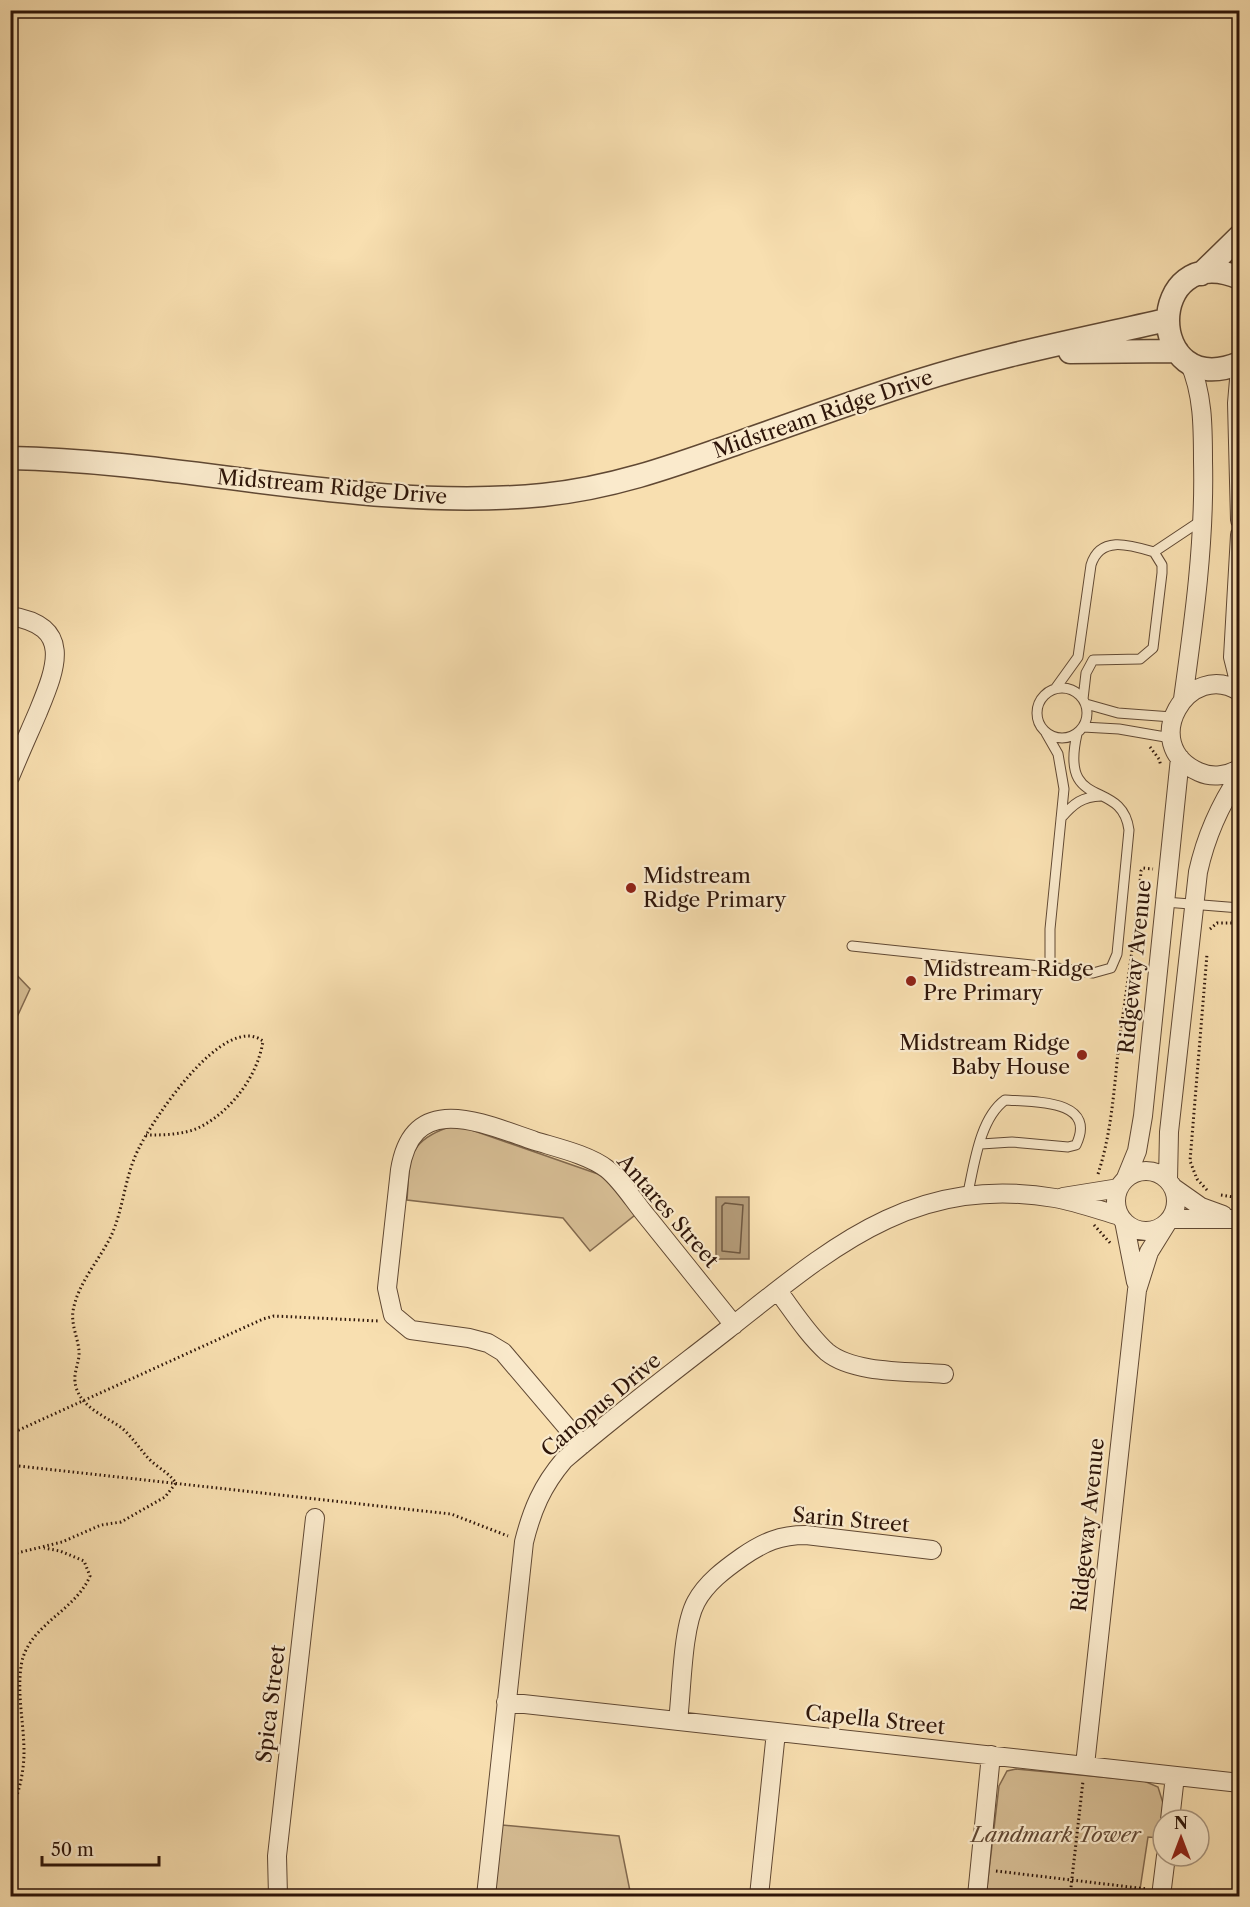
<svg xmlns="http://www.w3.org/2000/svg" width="1250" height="1907" viewBox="0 0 1250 1907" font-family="'Libre Caslon Text',serif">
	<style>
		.green { fill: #d6bd94; stroke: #82694e; stroke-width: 1.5 }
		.water { fill: #b39a77; stroke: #7e654b; stroke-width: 1.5 }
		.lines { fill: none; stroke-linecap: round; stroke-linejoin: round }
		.shore { stroke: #705840; stroke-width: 1.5 }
		.service-casing { stroke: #604833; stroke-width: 11 }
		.minor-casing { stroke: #604833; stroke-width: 20 }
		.tertiary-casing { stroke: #604833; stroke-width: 25 }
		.path { stroke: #2e1509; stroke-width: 3; stroke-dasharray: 1.5 3; stroke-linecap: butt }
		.service { stroke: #faeacc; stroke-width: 9 }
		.minor { stroke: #faeacc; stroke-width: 18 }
		.tertiary { stroke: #faeacc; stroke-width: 22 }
		.poi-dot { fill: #8f2418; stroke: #faeacc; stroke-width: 2 }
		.labels { text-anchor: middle; stroke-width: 4.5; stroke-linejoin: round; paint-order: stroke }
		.street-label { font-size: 21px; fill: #2e1509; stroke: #faeacc }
		.poi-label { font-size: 21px; fill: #2e1509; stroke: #faeacc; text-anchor: start }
		.park-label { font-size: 21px; font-style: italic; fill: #604733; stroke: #faeacc }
	</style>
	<rect width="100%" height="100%" fill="#f8dfb0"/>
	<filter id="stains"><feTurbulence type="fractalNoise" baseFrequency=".00333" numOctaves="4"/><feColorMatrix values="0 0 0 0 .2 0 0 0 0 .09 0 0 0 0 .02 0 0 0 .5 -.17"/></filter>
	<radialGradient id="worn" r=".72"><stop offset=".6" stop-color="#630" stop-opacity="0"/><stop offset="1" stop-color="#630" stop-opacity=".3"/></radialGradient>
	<path class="green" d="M11 969 30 989 11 1030Z
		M449 1127H463L598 1174 610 1180 635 1215 590 1251 563 1218 407 1200C410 1159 406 1142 449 1127Z
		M1016 1769 1144 1781 1158 1787 1163 1803 1160 1838 1148 1837 1139 1896H986L999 1786 1007 1771Z
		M502 1825 619 1836 631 1896H494Z"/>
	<path class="water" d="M716 1197H749V1259H716Z"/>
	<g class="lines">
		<path class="shore" d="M725 1203 743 1205 740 1253 722 1251V1206Z"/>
		<g class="service-casing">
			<path id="service" d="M1154 552 1202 520
				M1037 713a25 25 0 1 1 50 0a25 25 0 1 1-50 0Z
				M1055 689 1078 657 1091 565C1100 535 1130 545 1154 552L1162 565V573L1153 648 1140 659 1093 660 1086 673 1083 699
				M1086 704 1118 713 1172 717
				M1083 727 1119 729 1171 738
				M1046 733 1058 754 1064 789 1050 929V967L1093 973 1111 968 1117 954 1129 830C1122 777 1059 813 1077 734
				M1061 818C1074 803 1082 797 1101 796
				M1165 902 1240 908
				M852 946 1050 967
				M967 1197C974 1167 979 1119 1005 1100 1033 1102 1098 1099 1076 1145L1068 1147 1012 1142 981 1144"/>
		</g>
		<g class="minor-casing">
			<path id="minor" d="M1240 368 1237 403 1240 520
				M1240 535 1233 657 1240 685
				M10 616C74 626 56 668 38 712 29 733 19 755 10 777
				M1240 692C1189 658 1137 745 1199 772 1212 778 1228 776 1240 768
				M1183 699C1194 620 1205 541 1203 461 1203 427 1203 393 1189 362
				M1116 1201a30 30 0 1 1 60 0a30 30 0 1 1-60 0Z
				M1126 1178 1137 1151 1143 1116 1180 758
				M1168 1180 1169 1132 1198 872C1206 836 1219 806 1240 775
				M1174 1188 1201 1207 1223 1215
				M1063 1197 1119 1188
				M1170 1219H1240
				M1124 1221 1136 1282
				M778 1291C793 1311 808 1335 827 1352 854 1374 910 1371 944 1374
				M582 1445 503 1352 488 1343 469 1338 411 1330 393 1315 387 1288 400 1170C413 1089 484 1124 535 1141 558 1148 589 1155 607 1169 623 1182 635 1203 648 1218 677 1254 705 1289 734 1325
				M506 1702 1240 1783
				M678 1721C682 1689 682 1628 696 1602 706 1583 725 1569 742 1557 764 1542 780 1535 806 1535L932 1550
				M1085 1765 1137 1290 1149 1252 1167 1223
				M1170 1820 1175 1776
				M278 1896 277 1856 315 1518
				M486 1896 524 1542C532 1510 542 1486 564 1460 616 1415 672 1373 727 1330 830 1249 912 1174 1055 1198 1077 1202 1099 1210 1120 1216
				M759 1896 776 1732
				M977 1896 991 1755
				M1161 1896 1166 1856"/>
		</g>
		<g class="tertiary-casing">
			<path id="tertiary" d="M1201 274 1240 236
				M1240 278C1144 238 1144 403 1240 363
				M1070 352 1177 351
				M10 458C189 461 364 512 543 495 613 488 673 466 738 443 798 422 858 400 918 381 999 355 1084 339 1166 320"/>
		</g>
		<path class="path" d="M1150 747 1159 759 1161 766
			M1210 929 1217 923H1233V920
			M1098 1174C1112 1131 1114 1088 1119 1043 1127 985 1136 929 1141 871L1143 868 1153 869
			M1207 1190 1197 1179 1190 1161 1207 954
			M1221 1195 1240 1198
			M1094 1225 1112 1245
			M10 1434 263 1319 274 1316 379 1321
			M10 1465 451 1514 508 1536
			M10 1559 17 1553 62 1542 101 1525 121 1522 165 1497 176 1483C168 1472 158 1468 149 1459 140 1449 132 1437 122 1428 105 1416 82 1408 76 1387 72 1373 80 1363 79 1351 78 1338 71 1325 73 1311 78 1282 100 1260 112 1234 124 1206 125 1175 139 1148 154 1118 224 1012 263 1041 258 1075 232 1110 202 1126 185 1135 165 1135 146 1135
			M10 1815C18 1795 24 1774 24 1752 24 1722 16 1691 22 1661 31 1624 76 1610 90 1576L84 1561 60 1551 44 1548
			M996 1871 1147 1889
			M1070 1896 1083 1781"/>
		<use href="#service" class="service"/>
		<use href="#minor" class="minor"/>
		<use href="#tertiary" class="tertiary"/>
	</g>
	<g class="poi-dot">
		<circle cx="631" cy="888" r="6"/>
		<circle cx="911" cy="981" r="6"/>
		<circle cx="1082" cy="1055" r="6"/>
	</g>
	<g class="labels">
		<g class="street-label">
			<text transform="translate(823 414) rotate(-19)" y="7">Midstream Ridge Drive</text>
			<text transform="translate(332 487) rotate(5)" y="7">Midstream Ridge Drive</text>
			<text transform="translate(1135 967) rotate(-84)" y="7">Ridgeway Avenue</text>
			<text transform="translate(668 1211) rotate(49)" y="7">Antares Street</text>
			<text transform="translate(601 1405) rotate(-40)" y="7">Canopus Drive</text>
			<text transform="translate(851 1520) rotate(5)" y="7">Sarin Street</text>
			<text transform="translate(1088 1525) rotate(-84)" y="7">Ridgeway Avenue</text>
			<text transform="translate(271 1704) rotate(-83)" y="7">Spica Street</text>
			<text transform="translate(875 1720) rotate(6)" y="7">Capella Street</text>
		</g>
		<g class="poi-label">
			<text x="643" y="883">Midstream<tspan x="643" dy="24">Ridge Primary</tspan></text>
			<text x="923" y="976">Midstream Ridge<tspan x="923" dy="24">Pre Primary</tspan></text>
			<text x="1070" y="1050" text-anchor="end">Midstream Ridge<tspan x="1070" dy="24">Baby House</tspan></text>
		</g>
		<g class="park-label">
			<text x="1056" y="1842">Landmark Tower</text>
		</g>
	</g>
	<rect width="1250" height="1907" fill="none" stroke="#f8dfb0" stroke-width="36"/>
	<rect x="12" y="12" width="1226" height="1883" fill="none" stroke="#2e1509" stroke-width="3"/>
	<rect x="18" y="18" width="1214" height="1871" fill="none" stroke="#2e1509" stroke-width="1.5"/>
	<g transform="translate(1181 1838)"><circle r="28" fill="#faeacc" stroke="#a8957e" stroke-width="1.5"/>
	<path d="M0-4.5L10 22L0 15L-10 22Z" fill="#8f2418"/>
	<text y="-9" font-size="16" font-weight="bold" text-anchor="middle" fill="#2e1509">N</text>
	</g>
	<path d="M42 1856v9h117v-9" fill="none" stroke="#2e1509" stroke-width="3"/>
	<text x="51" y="1856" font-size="18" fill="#2e1509" stroke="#faeacc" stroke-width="4.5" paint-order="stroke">50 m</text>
	<rect width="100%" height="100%" filter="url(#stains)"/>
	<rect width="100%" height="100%" fill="url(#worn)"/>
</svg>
